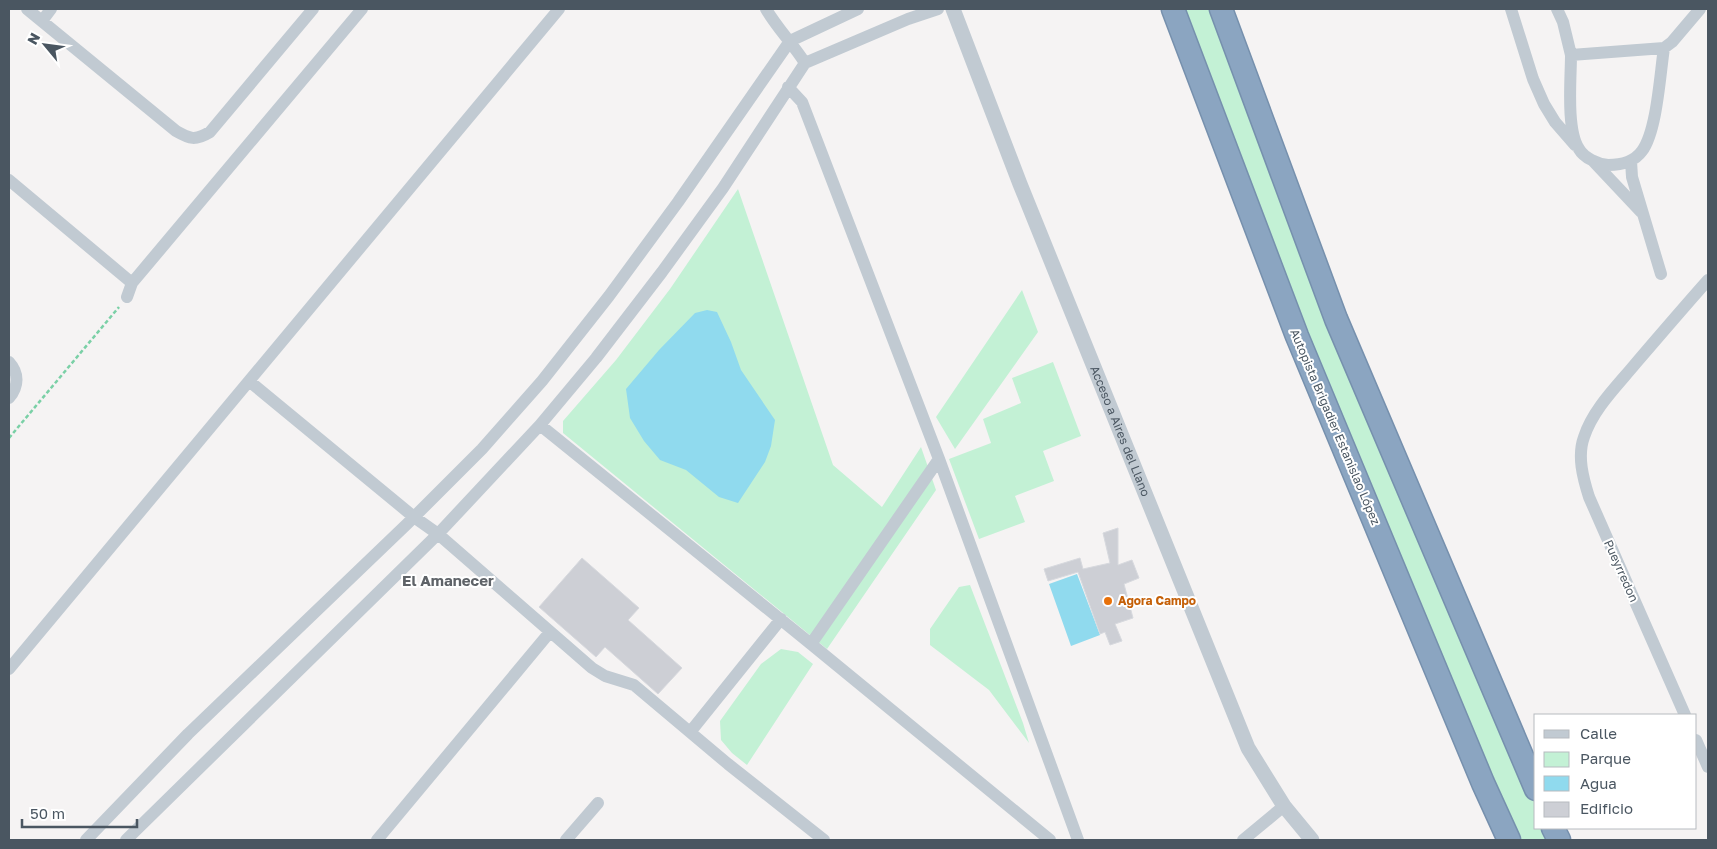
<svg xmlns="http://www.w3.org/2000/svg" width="1717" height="849" viewBox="0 0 1717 849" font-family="'Golos Text',sans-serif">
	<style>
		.green { fill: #c3f1d5 }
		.water { fill: #90daee }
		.building { fill: #cdcfd5; stroke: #d7d9de }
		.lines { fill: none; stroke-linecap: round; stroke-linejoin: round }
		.motorway-casing { stroke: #7690ad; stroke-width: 25 }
		.path { stroke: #7ad0a6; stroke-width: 2.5; stroke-dasharray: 4 2.5; stroke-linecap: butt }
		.minor { stroke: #c1cad2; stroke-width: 12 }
		.tertiary { stroke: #c1cad2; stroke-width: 15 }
		.motorway { stroke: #8ba5c1; stroke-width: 22 }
		.food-dot { fill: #e8710a; stroke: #fff; stroke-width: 2 }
		.labels { text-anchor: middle; stroke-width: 4; stroke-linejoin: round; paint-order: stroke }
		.street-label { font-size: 12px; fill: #4a5661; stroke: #fff }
		.food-label { font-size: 12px; font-weight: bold; fill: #c56008; stroke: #fff; text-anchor: start }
		.quarter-label { font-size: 15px; font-weight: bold; fill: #5f6368; stroke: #fff }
	</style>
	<rect width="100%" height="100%" fill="#f5f3f3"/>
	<path class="green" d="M1173 9H1221L1536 789V828H1553L1559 840H1509Z
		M738 189 833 465 882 507 921 447 936 490 827 649 563 433V421L616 360 670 289Z
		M1022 290 1038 332 955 449 936 417Z
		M1053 362 1081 436 1043 451 1054 481 1015 496 1025 522 979 539 949 459 991 443 983 419 1021 403 1012 378Z
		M970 585 1023 723 1029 743 989 690 930 645V629L959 587Z
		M781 649 798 652 813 664 747 765 732 753 721 740 720 721 761 664Z"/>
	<path class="water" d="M707 310 717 312 731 342 741 370 775 420 771 446 765 462 738 503 719 497 686 470 660 460 644 441 630 418 626 389 659 350 695 313Z
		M1077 574 1100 635 1071 646 1049 584Z"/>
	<path class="building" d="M1118 528V565L1132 560 1139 578 1124 584 1133 618 1115 624 1122 641 1110 645 1105 632 1100 634 1078 572 1048 581 1044 569 1080 558 1083 569 1110 563 1103 533Z
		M582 558 639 608 628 620 682 668 658 694 605 647 596 657 539 607Z"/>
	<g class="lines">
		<g class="motorway-casing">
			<path id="motorway" d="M1173 9 1297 336 1483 783 1509 840
				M1221 9 1336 319 1536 789
				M1553 828 1559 840"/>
		</g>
		<path class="path" d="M9 438 119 307"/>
		<path class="minor" d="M27 9 176 131C190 139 195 141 210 132L313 9
			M766 9C777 28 793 44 805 63
			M1511 9 1533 79 1544 104 1555 122 1575 145
			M1557 9 1563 22 1571 55 1664 48 1672 42 1700 9
			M42 21 51 9
			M1571 55C1571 78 1566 130 1579 149 1584 158 1598 164 1608 165 1621 165 1634 162 1642 151 1657 131 1660 74 1664 48
			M788 87 802 102 939 459 1078 840
			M1593 161 1641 212
			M1631 161 1632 177 1661 274
			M9 180 132 283
			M127 297 132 283 362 9
			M9 362C19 373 19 386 9 398
			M249 381 414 517 438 534 592 668 605 676 634 685 728 764 824 840
			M540 425 811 644 1050 840
			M811 644 939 459
			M9 669 559 9
			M1685 715 1589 497C1583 478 1577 456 1584 437 1593 409 1617 386 1636 363 1660 335 1684 307 1708 280
			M691 731 781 619
			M1696 740 1708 767
			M86 840 188 734 407 524 482 449 542 381 609 296 678 202 790 41 858 9
			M126 840 438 534 540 425 596 358 662 272 723 188 805 63 908 19 938 9
			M377 840 550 632
			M566 840 598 803
			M1243 840 1284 806"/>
		<path class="tertiary" id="s1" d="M953 9 1020 184 1248 748 1284 806 1312 840"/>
		<use href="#motorway" class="motorway"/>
	</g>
	<circle class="food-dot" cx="1108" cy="601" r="5"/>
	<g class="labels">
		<g class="street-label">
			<text transform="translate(1335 427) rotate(67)" y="4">Autopista Brigadier Estanislao López</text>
			<text dy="4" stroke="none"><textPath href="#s1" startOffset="454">Acceso a Aires del Llano</textPath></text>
			<text transform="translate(1621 571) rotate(66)" y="4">Pueyrredon</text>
		</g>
		<g class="food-label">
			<text x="1118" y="605">Agora Campo</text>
		</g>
		<g class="quarter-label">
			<text x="448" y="586">El Amanecer</text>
		</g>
	</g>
	<rect width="1717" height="849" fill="none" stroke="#4a5661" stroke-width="20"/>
	<rect x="1534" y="714" width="162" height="115" fill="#ffffff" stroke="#b7bbc0"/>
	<rect x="1544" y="730" width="25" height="8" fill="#c1cad2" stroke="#b7bbc0"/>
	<text x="1580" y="739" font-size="15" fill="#4a5661">Calle</text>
	<rect x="1544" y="752" width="25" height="15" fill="#c3f1d5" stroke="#b7bbc0"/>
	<text x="1580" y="764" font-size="15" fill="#4a5661">Parque</text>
	<rect x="1544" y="776" width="25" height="15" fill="#90daee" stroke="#b7bbc0"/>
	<text x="1580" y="789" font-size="15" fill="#4a5661">Agua</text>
	<rect x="1544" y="802" width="25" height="15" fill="#cdcfd5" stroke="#b7bbc0"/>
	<text x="1580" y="814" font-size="15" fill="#4a5661">Edificio</text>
	<g transform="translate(45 45) rotate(299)" stroke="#ffffff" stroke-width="4" paint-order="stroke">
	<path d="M0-4L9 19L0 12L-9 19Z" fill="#4a5661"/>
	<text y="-8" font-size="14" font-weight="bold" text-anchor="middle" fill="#4a5661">N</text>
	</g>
	<path d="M22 819v8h115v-8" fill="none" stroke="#4a5661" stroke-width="2.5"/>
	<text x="30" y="819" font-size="15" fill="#4a5661" stroke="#ffffff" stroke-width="4" paint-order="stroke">50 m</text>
</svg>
